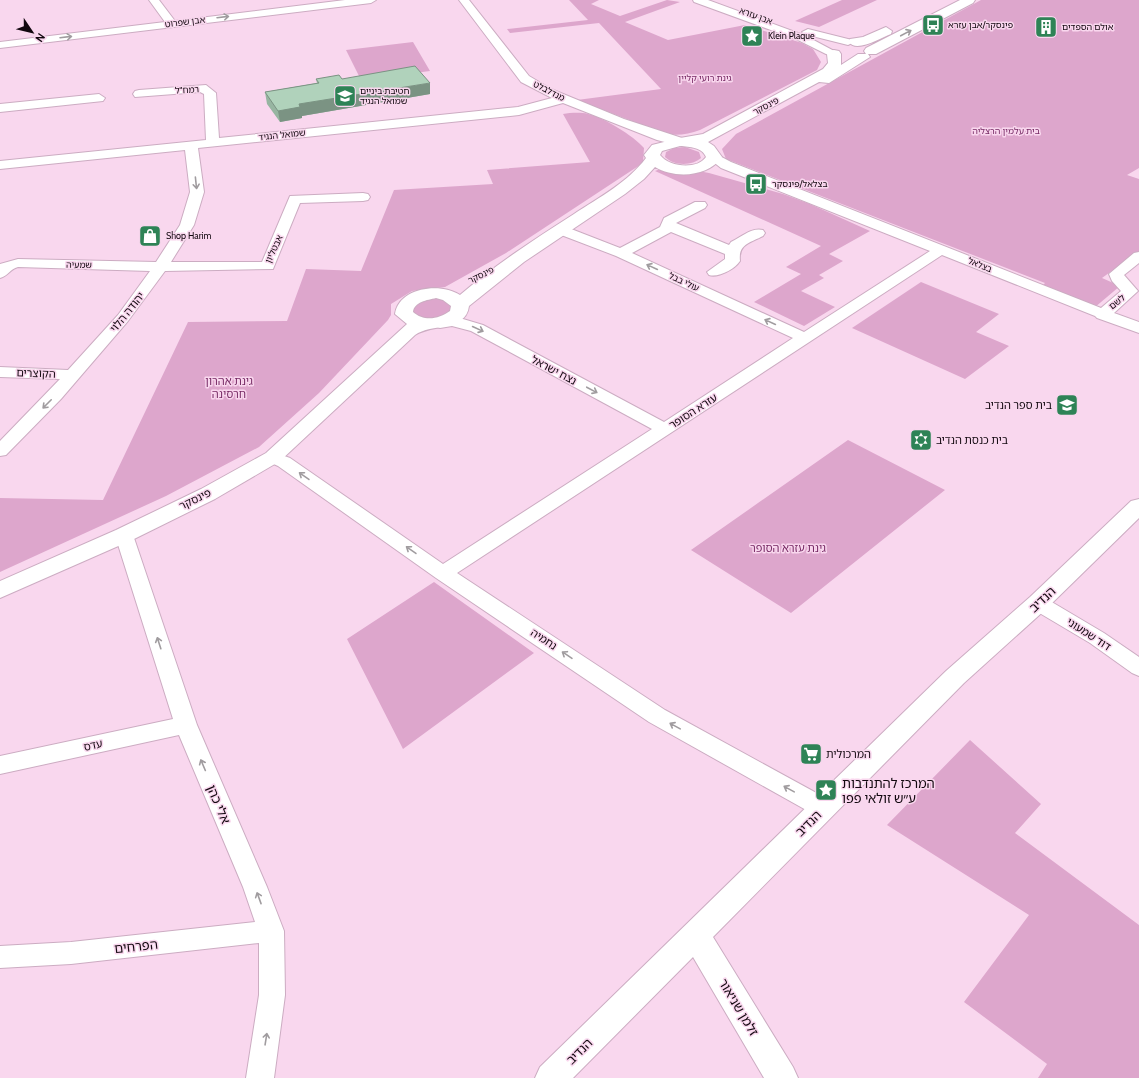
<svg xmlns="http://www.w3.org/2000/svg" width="1139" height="1078" viewBox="0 0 1139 1078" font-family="Cabin,'Noto Sans Hebrew',sans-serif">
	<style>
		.green { fill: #dda6cc }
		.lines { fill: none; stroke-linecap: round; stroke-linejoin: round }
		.street-casing { stroke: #ccacc2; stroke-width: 2 }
		.secondary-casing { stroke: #ccacc2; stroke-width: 2 }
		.street { fill: #fff; fill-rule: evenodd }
		.secondary { fill: #fff; fill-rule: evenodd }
		.wall { fill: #97b5a1 }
		.shaded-wall { fill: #7b9383 }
		.building { fill: #b0d2bb; stroke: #7b9383 }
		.oneway { stroke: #a09c9f }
		.labels { text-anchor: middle; stroke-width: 3; stroke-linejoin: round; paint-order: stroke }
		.far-street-label { font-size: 9px; fill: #12080f; stroke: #f9d7ee }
		.far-poi-label { font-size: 9px; fill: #12080f; stroke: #f9d7ee; text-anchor: start }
		.far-park-label { font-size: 9px; fill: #762964; stroke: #f9d7ee }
		.street-label { font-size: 11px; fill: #12080f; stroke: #f9d7ee }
		.park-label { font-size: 11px; fill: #762964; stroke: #f9d7ee }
		.poi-label { font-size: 11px; fill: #12080f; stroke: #f9d7ee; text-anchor: start }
		.near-street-label { font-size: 13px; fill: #12080f; stroke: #f9d7ee }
		.near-poi-label { font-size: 13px; fill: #12080f; stroke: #f9d7ee; text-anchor: start }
	</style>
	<rect width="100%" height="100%" fill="#f9d7ee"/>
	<path class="green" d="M569 0H599L591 4 620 16 667 0 680 2 625 22 668 40 745 25 802 43 813 49 821 62 817 70 700 130C689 134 678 136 666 134L577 100 661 89 599 23 510 33 507 29 588 20Z
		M842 0H877L819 27 795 21Z
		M981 0H1139V168L1127 175 1139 179V251L1102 278 1120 286 1094 308 1041 287 1045 283 726 159 722 149 736 134Z
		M413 42 430 71 361 80 346 50Z
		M563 114C570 113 580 112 588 114 603 117 634 136 644 148L643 163 506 253 445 287 412 291 391 304V315L388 320 319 393 259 447 166 496 0 572V498L103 500 188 322 287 321 306 269 361 271 394 190 493 184 487 170 590 162Z
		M685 147 699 152 701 158C692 166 674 166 665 157L666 152 674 148Z
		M663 168H682L709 173 783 194 810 204 870 231 829 254 843 261 819 275 824 278 801 291 835 307 804 326 754 302 801 274 786 267 821 246 655 171Z
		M921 282 999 314 976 332 1009 346 965 379 852 328Z
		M428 297 449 300 454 311 431 320 413 316 411 305Z
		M848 440 945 490 791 613 691 550Z
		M434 582 534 653 403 749 347 639Z
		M970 740 1041 804 1015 833 1139 925V1078H1038L1047 1064 964 1002 1029 915 887 825Z"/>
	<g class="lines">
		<g class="street-casing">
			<path id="street" d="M149 0H159L175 21 345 0H376L371 3 0 48V42L165 22Z
				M459 0H469L529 76 551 89 624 119 685 139 686 142 680 146 657 140 563 103 519 115 198 148 204 192 194 225 171 262H262L290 196 363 193 368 194 370 197 368 200 363 201 300 203 273 269 165 271 128 321 61 399 6 455 0 456V441L60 379 0 377V367L68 370 118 315 150 271 18 267C10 269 8 276 0 278V264L18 259 156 262 180 225 190 192 185 150 0 169V161L206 140 204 94 200 92 135 97 133 94 135 91 139 90 206 85 216 93 219 138 518 107 552 98 521 82Z
				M693 0H708L806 36 836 52 830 55 826 54 798 40 694 2Z
				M808 29 852 40 854 42 848 45 804 34 802 32Z
				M99 94 105 98 103 101 0 112V104Z
				M714 153 731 162 1101 308 1121 291 1112 281 1109 274 1134 253 1139 252V263L1124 275 1138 291 1114 313 1139 322V333L1097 318 1095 316 942 255 457 573 665 710 831 801 835 808 831 815 823 817 815 815 649 722 436 578 278 466 267 461 264 457 267 453 273 452 290 458 443 564 652 429 471 331 452 326 440 328 434 326 432 323 434 320 453 316 483 325 664 422 793 338 616 256 556 233 554 230 556 227H566L620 248 660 227 664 218 695 202H705L707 205 705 208 676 223 729 245 731 242C741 237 752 227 763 230L765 233 763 236C750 243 738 244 740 261 735 269 718 278 709 275L707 272 725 259V254L671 232 632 253 804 332 930 251 721 168 707 157Z
				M124 529 131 531 133 535 197 725 267 887 284 931 285 995 274 1078H246L259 995V943L71 964 0 968V946L71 942 255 922 243 887 179 735 0 774V756L173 719 115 535 117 531Z
				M1038 596 1045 598 1104 633 1139 657V676L1132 673 1090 643 1031 608 1028 603 1031 598Z"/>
		</g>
		<g class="secondary-casing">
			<path id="secondary" d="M960 0H975L973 3 876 54H866L864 51 866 48Z
				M886 27 892 31 891 34C881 38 856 53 849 42L850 39 863 37Z
				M834 50 839 51 841 54V65L858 54H868L870 57 829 83 819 82 708 142 714 146 722 157C708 177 675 179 655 167L644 179 625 194 524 262 469 306C466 332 431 323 415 335L280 461 215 499 132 540 0 598V581L116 530 201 489 266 453 407 324 395 314C399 287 441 282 460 295 495 265 535 239 574 214 600 197 628 182 646 158L644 155 652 145 680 138 703 134 823 69 828 63 827 54 829 51ZM680 146C690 147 702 147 706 157 697 170 669 167 660 155L662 151ZM436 298 443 300 451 306 450 311C439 319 424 322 413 312 414 302 427 300 436 298Z
				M1139 499V518L1046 609 964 683 713 937 793 1067 798 1078H764L693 957 573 1078H535L540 1067 946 671 1030 597 1131 501Z"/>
		</g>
		<use href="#street" class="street"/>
		<use href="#secondary" class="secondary"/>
	</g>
	<path class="wall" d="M316 79H342L430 94 302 116V118L280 122 267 104 265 92 317 83Z"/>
	<path class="shaded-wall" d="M430 83V94L302 116V118L280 122 278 111 299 104Z"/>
	<path class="building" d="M415 66 430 83 299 104 300 107 278 111 265 92 319 83 316 79 339 75 342 79Z"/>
	<defs><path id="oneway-shaft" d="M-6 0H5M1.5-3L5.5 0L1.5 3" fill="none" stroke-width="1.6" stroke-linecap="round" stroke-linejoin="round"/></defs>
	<g class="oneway">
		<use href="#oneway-shaft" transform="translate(223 17) rotate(-7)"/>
		<use href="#oneway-shaft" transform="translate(906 33) rotate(-28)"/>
		<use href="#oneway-shaft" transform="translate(66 37) rotate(-7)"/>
		<use href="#oneway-shaft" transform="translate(196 183) rotate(84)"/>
		<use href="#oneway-shaft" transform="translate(652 267) rotate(-155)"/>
		<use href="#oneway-shaft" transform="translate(770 322) rotate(-155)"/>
		<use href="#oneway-shaft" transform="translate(478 329) rotate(25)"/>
		<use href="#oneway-shaft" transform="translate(592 390) rotate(28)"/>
		<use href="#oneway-shaft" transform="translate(47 404) rotate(135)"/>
		<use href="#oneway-shaft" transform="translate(304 476) rotate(-145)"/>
		<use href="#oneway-shaft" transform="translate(411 550) rotate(-145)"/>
		<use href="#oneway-shaft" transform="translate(159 643) rotate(-108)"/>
		<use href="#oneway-shaft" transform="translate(567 655) rotate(-146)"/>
		<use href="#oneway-shaft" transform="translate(675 726) rotate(-151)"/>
		<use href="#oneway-shaft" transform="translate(203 765) rotate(-113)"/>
		<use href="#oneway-shaft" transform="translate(789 789) rotate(-151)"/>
		<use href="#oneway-shaft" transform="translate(259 898) rotate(-110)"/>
		<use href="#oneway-shaft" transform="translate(266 1039) rotate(-81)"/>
	</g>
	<defs>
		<g id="bus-square" transform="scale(1.15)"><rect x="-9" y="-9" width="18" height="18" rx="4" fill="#2e8356" stroke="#f9d7ee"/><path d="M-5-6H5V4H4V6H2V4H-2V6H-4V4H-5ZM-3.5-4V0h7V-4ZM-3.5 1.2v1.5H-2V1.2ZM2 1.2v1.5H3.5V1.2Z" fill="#fff"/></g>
		<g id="building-square" transform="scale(1.15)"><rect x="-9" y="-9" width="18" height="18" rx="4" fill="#2e8356" stroke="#f9d7ee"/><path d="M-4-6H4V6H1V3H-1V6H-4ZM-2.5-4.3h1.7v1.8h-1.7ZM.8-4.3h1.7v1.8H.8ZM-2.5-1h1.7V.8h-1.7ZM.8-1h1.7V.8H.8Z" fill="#fff"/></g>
		<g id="sight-square" transform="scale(1.15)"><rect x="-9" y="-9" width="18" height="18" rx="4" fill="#2e8356" stroke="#f9d7ee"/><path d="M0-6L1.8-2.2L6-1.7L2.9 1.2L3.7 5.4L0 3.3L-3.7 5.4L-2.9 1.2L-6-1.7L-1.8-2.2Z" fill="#fff"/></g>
		<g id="school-square" transform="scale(1.15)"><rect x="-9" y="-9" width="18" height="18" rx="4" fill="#2e8356" stroke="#f9d7ee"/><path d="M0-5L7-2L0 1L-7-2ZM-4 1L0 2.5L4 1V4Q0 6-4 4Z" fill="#fff"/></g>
		<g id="shop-square" transform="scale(1.15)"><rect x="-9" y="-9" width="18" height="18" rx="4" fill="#2e8356" stroke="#f9d7ee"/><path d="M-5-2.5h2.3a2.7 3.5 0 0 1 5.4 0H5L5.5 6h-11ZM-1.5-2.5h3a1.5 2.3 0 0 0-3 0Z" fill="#fff"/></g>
		<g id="synagogue-square" transform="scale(1.15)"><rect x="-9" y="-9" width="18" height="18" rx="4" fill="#2e8356" stroke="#f9d7ee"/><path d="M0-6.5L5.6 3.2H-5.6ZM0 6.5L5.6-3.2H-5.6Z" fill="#fff"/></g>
		<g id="supermarket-square" transform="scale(1.15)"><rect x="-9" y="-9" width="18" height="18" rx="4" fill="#2e8356" stroke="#f9d7ee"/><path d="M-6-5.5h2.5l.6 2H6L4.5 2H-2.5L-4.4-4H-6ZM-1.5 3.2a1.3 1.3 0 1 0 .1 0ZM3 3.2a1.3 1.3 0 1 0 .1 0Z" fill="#fff"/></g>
	</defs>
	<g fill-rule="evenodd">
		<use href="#bus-square" x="933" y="25"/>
		<use href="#building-square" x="1046" y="27"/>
		<use href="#sight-square" x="752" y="36"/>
		<use href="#school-square" x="345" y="96"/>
		<use href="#bus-square" x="756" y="184"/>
		<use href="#shop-square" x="150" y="236"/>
		<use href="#school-square" x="1067" y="405"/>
		<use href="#synagogue-square" x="921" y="440"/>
		<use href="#supermarket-square" x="811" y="754"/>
		<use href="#sight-square" x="826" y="790"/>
	</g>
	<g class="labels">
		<g class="far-street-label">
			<text transform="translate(756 16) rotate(20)" y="3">אבן עזרא</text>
			<text transform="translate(185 22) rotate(-7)" y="3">אבן שפרוט</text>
			<text transform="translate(187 90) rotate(-4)" y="3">רמח"ל</text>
			<text transform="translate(549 91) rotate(27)" y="3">מנדלבלט</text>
			<text transform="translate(766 106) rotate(-28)" y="3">פינסקר</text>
			<text transform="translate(282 135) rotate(-6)" y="3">שמואל הנגיד</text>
			<text transform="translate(274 249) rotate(-65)" y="3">אבטליון</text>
			<text transform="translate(79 265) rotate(1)" y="3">שמעיה</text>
			<text transform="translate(980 265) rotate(22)" y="3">בצלאל</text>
			<text transform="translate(481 275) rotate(-26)" y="3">פינסקר</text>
			<text transform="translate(684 282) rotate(25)" y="3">עולי בבל</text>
			<text transform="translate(1117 302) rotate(-38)" y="3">לשם</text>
		</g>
		<g class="far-poi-label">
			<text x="948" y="28">פינסקר/אבן עזרא</text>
			<text x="1062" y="30">אולם הספדים</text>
			<text x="768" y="39">Klein Plaque</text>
			<text x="360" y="94">חטיבת ביניים<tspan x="360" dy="10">שמואל הנגיד</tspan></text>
			<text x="772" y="187">בצלאל/פינסקר</text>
			<text x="166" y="239">Shop Harim</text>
		</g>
		<g class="far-park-label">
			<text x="705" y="81">גינת רועי קליין</text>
			<text x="1006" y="134">בית עלמין הרצליה</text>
		</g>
		<g class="street-label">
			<text transform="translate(127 312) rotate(-51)" y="4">יהודה הלוי</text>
			<text transform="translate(554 370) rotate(28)" y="4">נצח ישראל</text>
			<text transform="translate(36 373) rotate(2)" y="4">הקוצרים</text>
			<text transform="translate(693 411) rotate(-33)" y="4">עזרא הסופר</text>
			<text transform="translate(195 499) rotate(-26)" y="4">פינסקר</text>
			<text transform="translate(1089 634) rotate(33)" y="4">דוד שמעוני</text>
			<text transform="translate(544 639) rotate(33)" y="4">נחמיה</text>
			<text transform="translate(93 745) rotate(-12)" y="4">עדס</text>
		</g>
		<g class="park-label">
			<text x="229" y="385">גינת אהרון<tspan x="229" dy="13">חרסינה</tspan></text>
			<text x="788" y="552">גינת עזרא הסופר</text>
		</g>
		<g class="poi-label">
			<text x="1052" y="409" text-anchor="end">בית ספר הנדיב</text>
			<text x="936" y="444">בית כנסת הנדיב</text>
			<text x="826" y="758">המרכולית</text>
		</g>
		<g class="near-street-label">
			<text transform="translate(1042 599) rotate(-43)" y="5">הנדיב</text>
			<text transform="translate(219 804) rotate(67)" y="5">אלי כהן</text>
			<text transform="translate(808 823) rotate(-45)" y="5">הנדיב</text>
			<text transform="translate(136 946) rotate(-6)" y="5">הפרחים</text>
			<text transform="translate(739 1007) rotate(59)" y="5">זלמן שניאור</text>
			<text transform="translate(579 1051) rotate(-45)" y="5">הנדיב</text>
		</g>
		<g class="near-poi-label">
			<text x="842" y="788">המרכז להתנדבות<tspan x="842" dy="15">ע״ש זולאי פפו</tspan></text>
		</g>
	</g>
	<g transform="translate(32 32) rotate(125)" stroke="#f9d7ee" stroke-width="3" paint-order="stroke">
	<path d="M0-3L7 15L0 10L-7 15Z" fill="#12080f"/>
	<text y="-6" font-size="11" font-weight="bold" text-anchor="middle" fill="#12080f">N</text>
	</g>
</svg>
